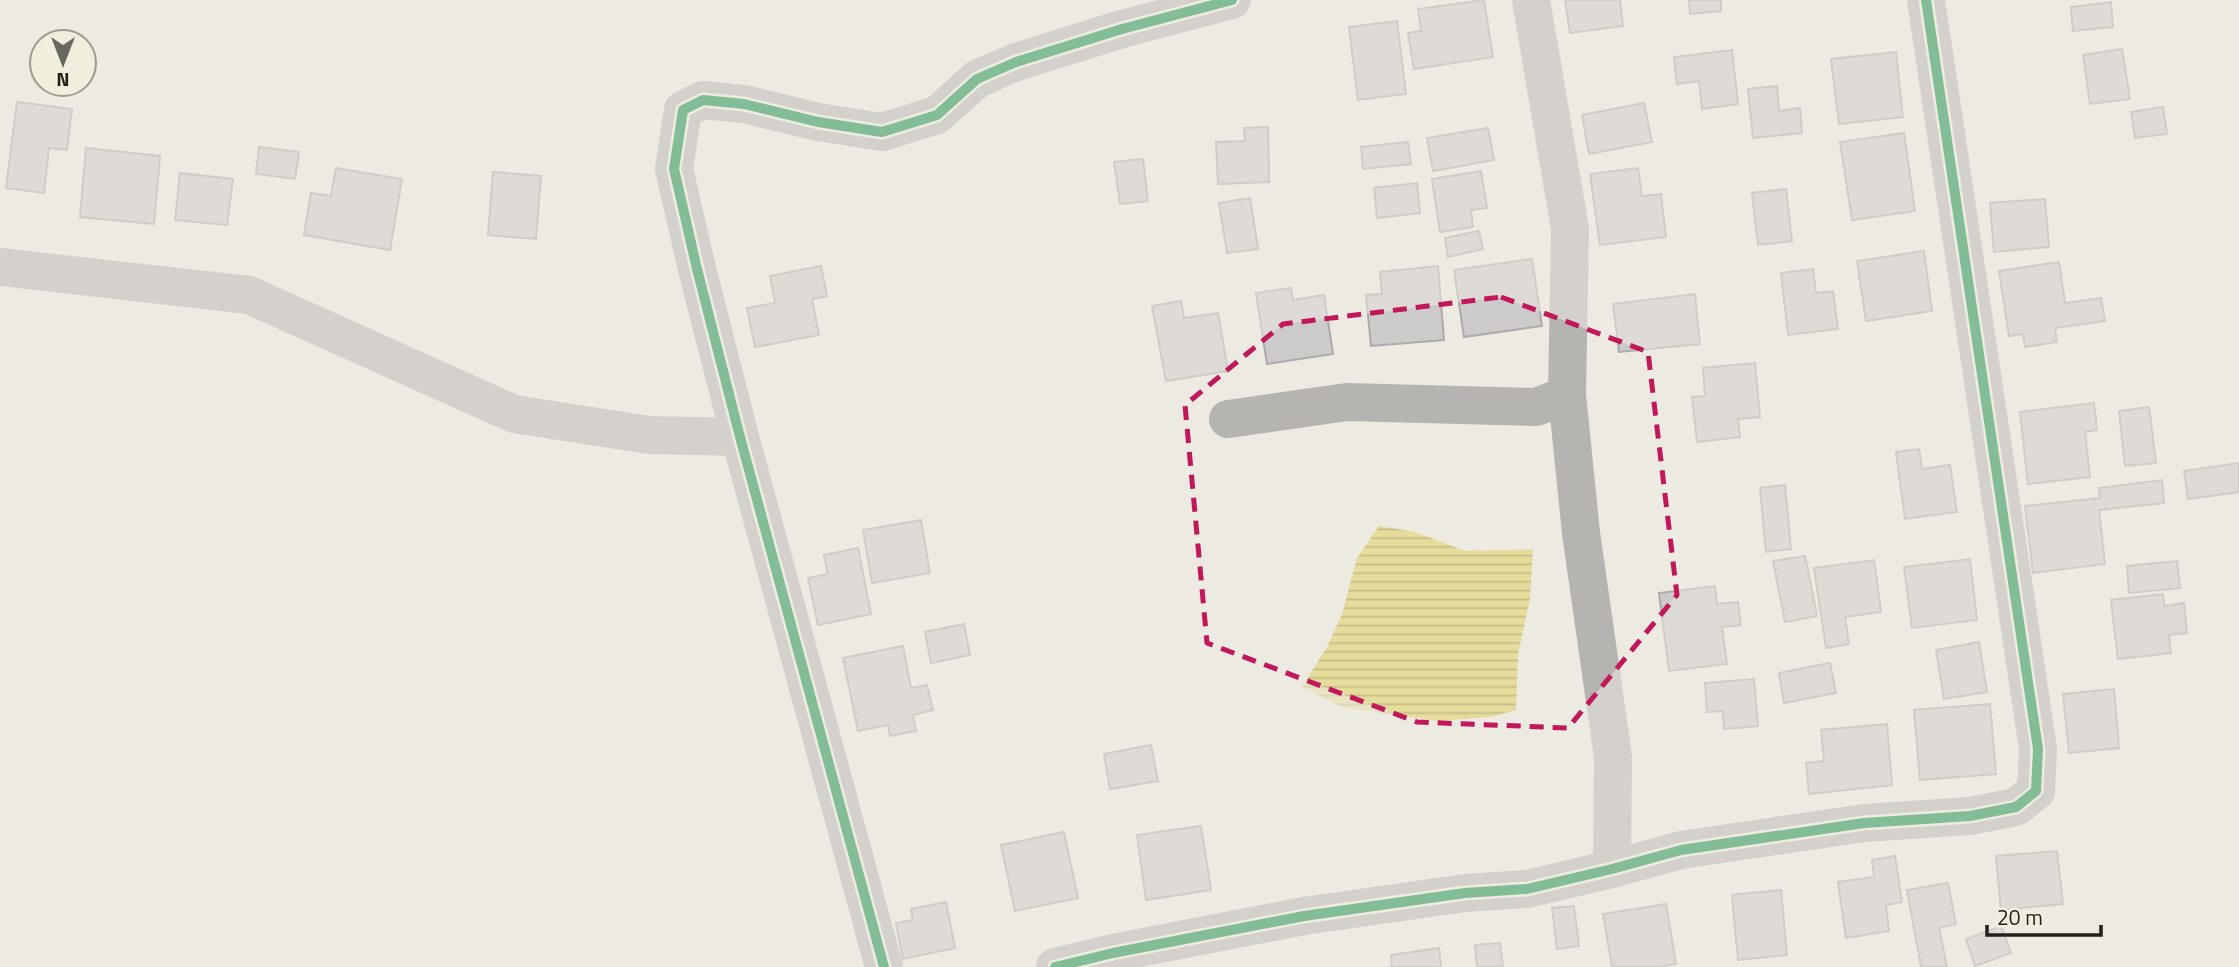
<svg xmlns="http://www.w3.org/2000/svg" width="2239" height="967" viewBox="0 0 2239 967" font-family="'Titillium Web',sans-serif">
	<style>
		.water { fill: url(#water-rules) }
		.building { fill: #cdcbca; stroke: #acaba9; stroke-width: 2 }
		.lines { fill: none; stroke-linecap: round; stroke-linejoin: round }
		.minor { stroke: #b5b4b1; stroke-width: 38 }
		.cycleway-casing { stroke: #f0eedd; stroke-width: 15 }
		.cycleway { stroke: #00873e; stroke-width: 10 }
		.marked { fill: none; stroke: #c2185b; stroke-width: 5; stroke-dasharray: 14 9; stroke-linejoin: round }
	</style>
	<defs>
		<pattern id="water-rules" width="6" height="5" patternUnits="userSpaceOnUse" patternTransform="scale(1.75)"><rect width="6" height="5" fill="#e6dd9c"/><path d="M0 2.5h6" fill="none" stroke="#c5bd86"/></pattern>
	</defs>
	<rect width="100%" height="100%" fill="#eceae1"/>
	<path class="water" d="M1379 526 1416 532 1465 551 1533 549 1530 599 1518 654 1516 710 1491 717 1439 721 1342 707 1302 687 1327 647 1342 614 1357 558Z"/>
	<path class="building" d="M1484 0 1493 57 1414 69 1408 33 1421 31 1418 9Z
		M1565 0H1620L1623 26 1570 33Z
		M1689 0H1721V11L1690 14Z
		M2111 2 2113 27 2073 31 2071 7Z
		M1397 21 1406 94 1358 100 1349 27Z
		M2122 49 2130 99 2090 104 2083 55Z
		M1732 50 1738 104 1702 109 1699 81 1677 84 1674 57Z
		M1896 52 1903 117 1839 124 1831 59Z
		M1777 86 1779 111 1800 108 1802 133 1753 138 1748 89Z
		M17 102 72 109 67 150 49 148 44 193 6 188Z
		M1644 103 1652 142 1589 154 1582 115Z
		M2163 107 2167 134 2135 138 2131 112Z
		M1268 127 1269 182 1218 184 1216 142 1245 141 1244 128Z
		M1488 128 1494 160 1433 171 1427 138Z
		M1904 133 1915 211 1852 220 1840 142Z
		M1408 142 1411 164 1363 169 1361 147Z
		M259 147 299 152 295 179 256 174Z
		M86 148 160 156 154 224 80 217Z
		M1143 159 1148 201 1120 204 1114 162Z
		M336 168 402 179 390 250 304 235 311 193 331 196Z
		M1638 168 1642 196 1661 194 1666 237 1600 245 1590 174Z
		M1481 171 1487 208 1471 210 1473 227 1440 232 1432 179Z
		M493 172 541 176 536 239 488 235Z
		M180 173 233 179 227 225 175 220Z
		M1417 183 1420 213 1377 218 1374 188Z
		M1786 189 1792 241 1758 245 1752 193Z
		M1250 198 1258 249 1227 253 1219 203Z
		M2045 199 2049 247 1994 252 1990 203Z
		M1479 231 1483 249 1448 257 1445 238Z
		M1924 251 1932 311 1866 321 1857 261Z
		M1532 259 1542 326 1464 337 1454 270Z
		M2059 262 2065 303 2101 298 2105 321 2055 328 2057 342 2025 347 2023 334 2009 336 1999 271Z
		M821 266 827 296 812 299 819 335 755 347 747 308 775 303 770 276Z
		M1438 266 1444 340 1371 346 1366 295 1382 294 1380 272Z
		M1813 269 1816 293 1833 291 1838 329 1788 335 1781 273Z
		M1291 288 1293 300 1324 295 1333 354 1267 364 1256 293Z
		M1695 294 1700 344 1619 352 1613 304Z
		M1181 301 1184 318 1218 313 1228 371 1166 381 1152 306Z
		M1755 363 1760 417 1738 419 1740 437 1697 442 1692 397 1705 396 1703 368Z
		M2094 403 2097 430 2085 432 2090 477 2028 484 2020 412Z
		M2149 407 2156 463 2125 466 2119 411Z
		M1919 449 1922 469 1950 465 1957 512 1905 519 1896 452Z
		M2239 463V492L2188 499 2184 471Z
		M2162 480 2164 503 2099 510 2105 564 2033 573 2025 506 2100 498 2099 488Z
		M1785 485 1791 549 1766 552 1760 488Z
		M921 520 930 573 872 583 863 530Z
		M858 548 871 614 818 625 808 578 828 574 824 555Z
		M1805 556 1817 616 1785 622 1773 561Z
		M1970 559 1977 620 1912 628 1904 567Z
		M1874 560 1881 612 1845 617 1849 644 1826 648 1814 568Z
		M2177 561 2180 588 2129 593 2127 566Z
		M1715 586 1717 604 1738 602 1741 625 1722 627 1727 664 1669 671 1659 593Z
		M2163 594 2164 606 2184 603 2187 633 2169 635 2171 653 2118 659 2111 600Z
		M964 624 970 655 931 663 925 632Z
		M1979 642 1987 692 1944 699 1936 650Z
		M903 646 911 688 927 685 933 710 913 715 916 731 890 736 888 725 858 731 843 658Z
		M1830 663 1836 693 1784 703 1779 673Z
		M1754 679 1758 726 1724 729 1723 711 1707 712 1705 683Z
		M2114 689 2119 748 2069 753 2063 694Z
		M1990 704 1996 774 1920 780 1914 710Z
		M1887 724 1892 785 1809 794 1806 763 1824 761 1821 730Z
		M1151 745 1158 781 1110 789 1104 754Z
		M1201 826 1211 890 1146 900 1137 835Z
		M1064 832 1078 898 1015 911 1001 845Z
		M2057 851 2063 904 2001 910 1996 856Z
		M1895 856 1902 902 1886 905 1889 931 1846 938 1838 882 1874 877 1872 860Z
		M1948 883 1956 924 1939 928 1947 967H1921L1907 890Z
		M1781 890 1787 955 1738 960 1732 895Z
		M946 902 955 948 903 959 896 923 913 920 911 909Z
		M1666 904 1676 964 1658 967H1612L1603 914Z
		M1574 906 1579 946 1557 949 1552 908Z
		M2001 926 2011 953 1975 966 1966 939Z
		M1500 943 1503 967H1477L1475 945Z
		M1439 948 1441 967H1389H1392L1391 955Z"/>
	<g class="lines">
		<path class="minor" d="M1531 0 1570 229 1567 395 1581 533 1613 757 1612 869
			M0 267 249 295 514 414 649 435 740 437
			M1228 419 1347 402 1536 407 1567 395
			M884 967 740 437 697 269 674 169 683 110 703 100 744 104 818 122 882 132 937 115 977 79 1016 62 1122 29 1232 0
			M1055 967 1113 953 1304 916 1465 893 1527 889 1612 869 1681 850 1864 823 1970 816 2016 807 2036 791 2038 749 1926 0"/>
		<g class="cycleway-casing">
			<path id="cycleway" d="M884 967 740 437 697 269 674 169 683 110 703 100 744 104 818 122 882 132 937 115 977 79 1016 62 1122 29 1232 0
				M1055 967 1113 953 1304 916 1465 893 1527 889 1612 869 1681 850 1864 823 1970 816 2016 807 2036 791 2038 749 1926 0"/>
		</g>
		<use href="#cycleway" class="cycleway"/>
	</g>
	<path d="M0 0H2239V967H0ZM1501 297 1648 352 1677 595 1568 728 1417 722 1207 643 1185 405 1283 324Z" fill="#eceae1" fill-opacity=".55" fill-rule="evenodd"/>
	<path class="marked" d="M1501 297 1648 352 1677 595 1568 728 1417 722 1207 643 1185 405 1283 324Z"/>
	<g transform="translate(63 63) rotate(180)"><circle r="33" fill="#f0eedd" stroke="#9d9c8f" stroke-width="2"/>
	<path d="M0-5L12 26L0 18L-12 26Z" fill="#686760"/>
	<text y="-10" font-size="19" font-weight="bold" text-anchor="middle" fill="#21201a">N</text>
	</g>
	<path d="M1987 925v10h114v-10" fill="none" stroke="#21201a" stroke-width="3.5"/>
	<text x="1997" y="925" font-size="21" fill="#21201a" stroke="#f0eedd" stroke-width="5" paint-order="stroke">20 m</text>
</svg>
